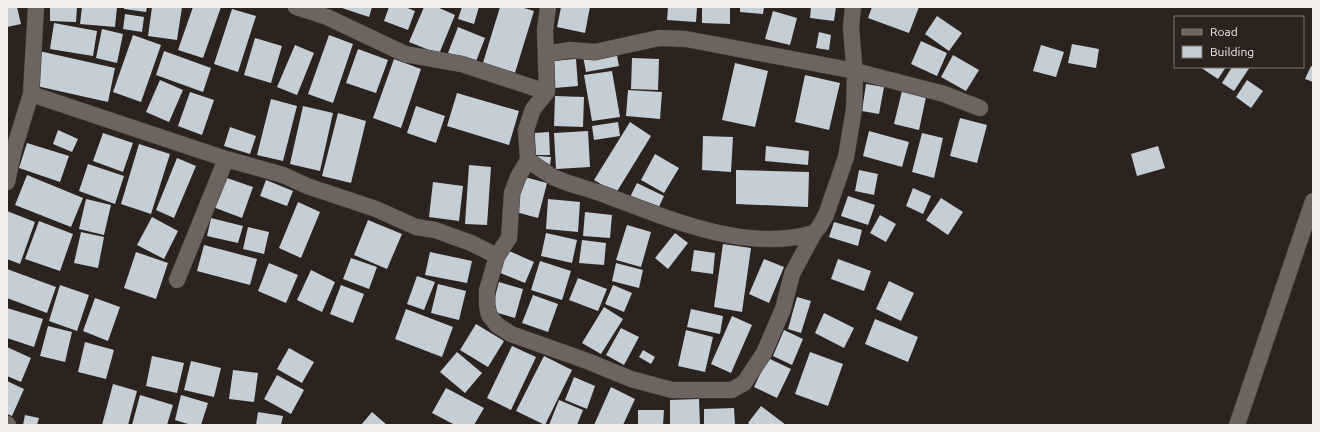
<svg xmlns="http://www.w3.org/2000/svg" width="1320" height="432" viewBox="0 0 1320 432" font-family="Ubuntu,sans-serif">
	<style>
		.building { fill: #c4ced6 }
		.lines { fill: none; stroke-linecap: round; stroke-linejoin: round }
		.minor-casing { stroke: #453e3b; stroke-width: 17 }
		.minor { stroke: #6e645f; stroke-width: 16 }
	</style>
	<rect width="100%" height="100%" fill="#2c231f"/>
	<path class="building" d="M7 7H17L21 24 7 27Z
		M50 7H77L76 22 50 21Z
		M82 7H117L115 27 80 24Z
		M124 7H147L146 12 124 9Z
		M152 7H182L177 40 148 36Z
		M193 7H221L203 58 178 50Z
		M339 7H372L369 17Z
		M389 7H405L415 11 408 30 384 21Z
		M424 7H437L455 15 439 54 409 42Z
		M462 7H479L474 24 458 19Z
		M500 7H521L534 11 514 76 482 66Z
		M561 7H590L585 33 557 27Z
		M668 7H697L696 22 667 20Z
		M702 7H730V24L702 23Z
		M740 7H764L763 14 740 12Z
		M811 7H836L834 21 810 18Z
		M872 7H919L909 33 868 18Z
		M232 9 256 16 238 72 214 64Z
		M773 11 797 18 790 45 765 39Z
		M125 14 144 17 142 32 123 29Z
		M937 16 962 33 949 51 925 34Z
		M54 23 97 31 93 56 50 49Z
		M458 27 485 38 475 64 448 53Z
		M102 29 123 34 117 63 96 58Z
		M819 32 831 35 829 50 816 48Z
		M133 35 161 45 141 102 113 92Z
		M329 35 353 44 333 103 308 94Z
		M255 38 282 46 271 83 244 75Z
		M921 41 947 53 937 76 911 64Z
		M1072 44 1099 49 1096 68 1068 63Z
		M295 45 314 53 297 95 277 87Z
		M1041 45 1064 52 1056 77 1033 71Z
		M358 49 388 60 376 93 346 83Z
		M616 50 619 66 586 72 583 56Z
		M39 51 115 68 108 102 32 85Z
		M164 51 211 68 203 92 156 75Z
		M953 55 979 70 966 91 941 77Z
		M632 58 659 59 658 90 631 89Z
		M394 59 421 69 401 128 373 118Z
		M576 59 578 86 554 88 551 61Z
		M735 63 768 71 755 127 722 120Z
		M1311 66 1313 67V82L1305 79Z
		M1200 67H1226L1218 79Z
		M1232 67H1250L1234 91 1222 83Z
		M612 71 620 117 592 121 584 75Z
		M805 75 840 83 829 130 795 122Z
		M160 80 183 90 169 122 146 112Z
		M1247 80 1263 91 1251 108 1236 97Z
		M866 84 884 87 879 114 862 111Z
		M628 90 662 92 660 119 626 116Z
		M902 91 926 97 919 130 894 124Z
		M190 92 214 100 202 135 178 126Z
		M457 93 519 111 509 145 447 126Z
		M555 96 584 97 583 127 554 126Z
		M271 99 297 106 283 161 257 155Z
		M303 106 333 113 320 171 290 164Z
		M416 106 445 116 436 143 407 133Z
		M338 113 366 121 351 183 322 176Z
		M960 118 987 125 977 163 950 156Z
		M618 122 620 136 594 140 592 126Z
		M630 122 651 136 616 193 594 180Z
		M230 127 256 136 250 154 224 146Z
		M58 130 78 139 72 152 53 144Z
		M588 131 590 167 556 169 554 133Z
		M869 131 909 142 902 167 863 156Z
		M549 132 550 155H535V133Z
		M103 133 133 143 123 172 93 161Z
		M922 133 943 138 934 178 912 172Z
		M703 136 733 137 731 172 702 170Z
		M27 143 69 156 60 182 19 168Z
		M139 144 170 154 151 214 121 204Z
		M766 146 809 151 808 165 765 161Z
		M1158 146 1165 168 1137 176 1131 154Z
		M655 154 679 168 664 193 641 180Z
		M537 156 551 157 550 166 537 165Z
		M177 158 196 166 174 218 156 210Z
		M88 164 124 176 115 204 79 191Z
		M469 165 491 167 487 225 465 224Z
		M736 170 809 172 808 207 736 204Z
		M859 170 878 174 874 195 855 191Z
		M27 175 83 198 71 227 15 205Z
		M521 176 547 183 538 218 512 211Z
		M224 177 253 187 242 218 213 207Z
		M266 180 293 191 287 206 260 196Z
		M433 182 463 186 459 221 429 217Z
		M637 183 664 196 657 211 630 197Z
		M913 188 931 196 923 214 906 206Z
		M848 196 875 205 868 225 841 216Z
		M941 198 963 212 948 235 926 220Z
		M86 199 111 205 104 235 79 229Z
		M548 199 580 202 578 232 546 229Z
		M298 202 320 212 301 258 279 248Z
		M7 211 35 222 20 264 7 259Z
		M585 212 612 215 610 238 583 236Z
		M880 215 896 224 886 242 870 233Z
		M152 217 178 231 164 259 137 245Z
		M211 218 243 226 238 243 207 236Z
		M368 220 402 234 387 269 354 255Z
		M39 221 73 234 60 271 25 259Z
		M834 222 862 230 858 246 829 237Z
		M627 225 651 232 641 267 616 260Z
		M248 227 269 232 264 254 243 249Z
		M81 232 104 237 98 268 74 263Z
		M546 233 577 240 572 263 541 256Z
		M675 233 688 243 668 269 655 258Z
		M582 240 606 243 604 265 579 263Z
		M723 244 751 248 742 312 714 307Z
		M204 245 257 259 250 285 197 271Z
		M507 250 534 262 525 283 498 272Z
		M694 250 715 253 713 274 691 271Z
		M136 252 168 263 156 299 124 288Z
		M430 252 472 261 467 283 425 275Z
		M351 258 377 267 369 289 343 279Z
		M764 259 784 267 769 303 749 294Z
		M838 259 871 271 864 291 831 279Z
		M540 261 571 271 562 300 531 290Z
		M269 263 298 275 286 303 258 291Z
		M616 263 643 270 639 288 612 281Z
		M7 269 56 287 47 313 7 298Z
		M311 270 335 282 322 312 297 300Z
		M417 276 435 282 424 310 407 304Z
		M578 278 607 289 598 311 569 300Z
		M889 281 914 293 901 321 876 309Z
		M499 282 523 289 515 318 491 311Z
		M438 284 466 291 459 320 431 313Z
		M60 285 89 295 77 331 49 321Z
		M341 285 364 294 353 323 330 314Z
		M613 285 632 293 624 312 605 304Z
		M533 295 558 304 548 332 522 323Z
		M797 297 811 301 801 333 788 329Z
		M95 298 120 307 108 341 83 331Z
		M604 307 623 319 601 354 582 343Z
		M7 308 43 319 34 347 7 338Z
		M406 309 453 327 442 357 395 339Z
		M691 309 723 316 720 334 687 327Z
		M824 313 854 328 844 348 815 333Z
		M732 316 752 325 731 373 711 364Z
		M875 319 918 337 908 362 865 344Z
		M476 324 504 341 488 367 460 350Z
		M48 326 72 332 65 362 40 356Z
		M621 328 639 337 624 365 606 355Z
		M686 330 713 337 705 372 678 366Z
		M784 330 803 339 792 365 773 356Z
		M85 342 114 350 106 379 78 372Z
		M512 346 536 357 511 410 487 398Z
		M7 347 31 358 21 382 7 376Z
		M289 348 314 362 302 383 277 369Z
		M643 350 655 357 651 364 639 357Z
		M457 352 482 373 465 393 440 372Z
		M810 352 843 364 828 406 795 394Z
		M152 356 184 363 177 393 146 386Z
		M544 356 572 370 545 425 516 411Z
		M768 358 791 369 777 398 754 387Z
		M191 361 221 368 214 397 184 390Z
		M233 370 258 373 254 402 229 399Z
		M277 375 304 390 291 414 264 399Z
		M574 377 595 386 587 409 565 400Z
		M7 381 24 389 12 416 7 414Z
		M113 384 137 391 128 425H102Z
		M611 387 635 399 623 425H594Z
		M446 388 484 408 474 425H455L432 413Z
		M140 395 173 405 167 425H132Z
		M181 395 208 403 201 425H191L175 420Z
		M699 399 700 425H670V400Z
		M559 400 583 410 577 425H549Z
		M761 406 786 425H751L748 423Z
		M734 408 735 425H704V409Z
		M638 410H664L663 425H638Z
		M258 412 283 416 281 425H256Z
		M372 412 387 425H361Z
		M25 415 39 418 37 425H23Z"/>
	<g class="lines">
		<g class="minor-casing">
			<path id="minor" d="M296 7 327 17 405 54 461 64 547 92
				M548 7 545 30 547 92 533 109 526 130 528 160 518 177 512 193 509 238 497 256 487 290V305L489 315 497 325 511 334 587 361 631 379 672 390H732L744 383 764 353 783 309 792 274 814 233 819 227 826 215 846 157 854 109 855 76 851 27 853 7
				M546 54 570 50 595 52 659 38 686 39 855 71 944 94 980 108
				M31 94 226 159 283 175 307 186 376 209 416 227 435 230 471 243 497 256
				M528 160C536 166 545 172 553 177 570 185 590 189 608 196 669 219 747 253 814 233
				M7 182 14 149 31 94 36 7
				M177 280 226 159
				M7 424 8 425
				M1237 425 1313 201"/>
		</g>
		<use href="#minor" class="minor"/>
	</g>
	<rect width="1320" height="432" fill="none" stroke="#f4eeeb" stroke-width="16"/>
	<rect x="1174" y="16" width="130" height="52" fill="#2c231f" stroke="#7c7471"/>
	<rect x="1182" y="29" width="20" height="6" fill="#6e645f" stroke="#7c7471"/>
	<text x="1210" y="36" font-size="12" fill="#f4eeeb">Road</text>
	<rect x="1182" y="46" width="20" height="12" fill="#c4ced6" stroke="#7c7471"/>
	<text x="1210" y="56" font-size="12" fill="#f4eeeb">Building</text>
</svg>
